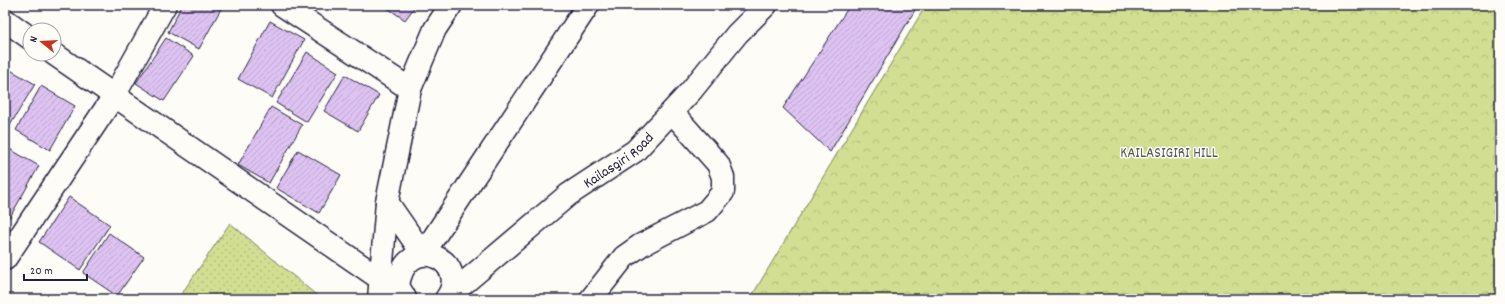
<svg xmlns="http://www.w3.org/2000/svg" width="1505" height="304" viewBox="0 0 1505 304" font-family="Dekko,sans-serif">
	<style>
		.forest { fill: url(#forest-crowns); stroke: #7a8066 }
		.park { fill: url(#park-dots); stroke: #7a8066 }
		.building { fill: url(#building-hatch); stroke: #22223b }
		.lines { fill: none; stroke-linecap: round; stroke-linejoin: round }
		.minor-casing { stroke: #22223b; stroke-width: 25 }
		.minor { stroke: #fdfcf7; stroke-width: 22 }
		.labels { text-anchor: middle; stroke-width: 3; stroke-linejoin: round; paint-order: stroke }
		.park-label { font-size: 15px; fill: #575a55; stroke: #fdfcf7 }
		.street-label { font-size: 15px; fill: #22223b; stroke: #fdfcf7 }
	</style>
	<defs>
		<pattern id="forest-crowns" width="20" height="18" patternUnits="userSpaceOnUse"><rect width="20" height="18" fill="#d2de91"/><path d="M2 6a3 3 0 1 1 6 0M12 15a3 3 0 1 1 6 0" fill="none" stroke="#b4be7e"/></pattern>
		<pattern id="park-dots" width="8" height="8" patternUnits="userSpaceOnUse"><rect width="8" height="8" fill="#d2de91"/><path d="M2 2h.1M6 6h.1" fill="none" stroke="#b4be7e" stroke-width="1.8" stroke-linecap="round"/></pattern>
		<pattern id="building-hatch" width="6" height="6" patternUnits="userSpaceOnUse"><rect width="6" height="6" fill="#dec3f2"/><path d="M-1 1l2-2M0 6l6-6M5 7l2-2" fill="none" stroke="#bea7d0"/></pattern>
	</defs>
	<rect width="100%" height="100%" fill="#fdfcf7"/>
	<filter id="ink" filterUnits="userSpaceOnUse"><feTurbulence type="fractalNoise" baseFrequency=".025" numOctaves="2"/><feDisplacementMap in="SourceGraphic" scale="8" xChannelSelector="R" yChannelSelector="G"/><feConvolveMatrix kernelMatrix="1 2 1 2 8 2 1 2 1" color-interpolation-filters="sRGB"/></filter>
	<g filter="url(#ink)">
		<path class="forest" d="M926 5H1500V299H750Z"/>
		<path class="park" d="M230 223 321 299H178Z"/>
		<path class="building" d="M182 5H223L199 49 168 32Z
			M383 5H416L405 20Z
			M850 5H918L830 152 783 108Z
			M270 21 304 40 272 98 238 79Z
			M166 38 194 56 164 101 136 83Z
			M307 52 338 72 307 122 276 103Z
			M5 67 35 84 6 132 5 131Z
			M345 75 379 95 358 131 324 111Z
			M41 86 75 106 50 150 16 130Z
			M271 107 302 125 269 183 238 165Z
			M6 147 39 166 10 217 5 214Z
			M298 150 341 175 319 213 276 188Z
			M69 197 110 225 80 270 39 242Z
			M109 233 144 257 117 296 83 273Z"/>
		<g class="lines">
			<g class="minor-casing">
				<g id="minor">
					<path d="M282 5 410 89"/>
					<path d="M5 20 30 38"/>
					<path d="M54 54 382 280 398 286"/>
					<path d="M387 202 423 254"/>
					<path d="M423 254 588 5"/>
					<path d="M5 259 114 96 165 5"/>
					<path id="s1" d="M450 295 568 195 635 151 691 91 737 34 766 5"/>
					<path d="M405 298 398 286C406 228 474 262 446 299"/>
					<path d="M379 299 387 202 410 89 435 29 451 5"/>
					<path d="M591 299 624 257 641 245 707 211 723 192V177L718 164 672 112"/>
				</g>
			</g>
			<use href="#minor" class="minor"/>
		</g>
	</g>
	<g class="labels">
		<g class="park-label">
			<text x="1169" y="157">KAILASIGIRI HILL</text>
		</g>
		<g class="street-label">
			<text dy="5" stroke="none"><textPath href="#s1" startOffset="216">Kailasgiri Road</textPath></text>
		</g>
	</g>
	<rect width="1505" height="304" fill="none" stroke="#fdfcf7" stroke-width="20"/>
	<rect x="10" y="10" width="1485" height="284" fill="none" stroke="#22223b" stroke-width="1.5" filter="url(#ink)"/>
	<g transform="translate(42 42) rotate(288)"><circle r="19" fill="#fdfcf7" stroke="#a5a5ac"/>
	<path d="M0-3L7 15L0 10L-7 15Z" fill="#c8321e"/>
	<text y="-6" font-size="11" font-weight="bold" text-anchor="middle" fill="#22223b">N</text>
	</g>
	<path d="M24 274v6h63v-6" fill="none" stroke="#22223b" stroke-width="2"/>
	<text x="30" y="274" font-size="12" fill="#22223b" stroke="#fdfcf7" stroke-width="3" paint-order="stroke">20 m</text>
</svg>
